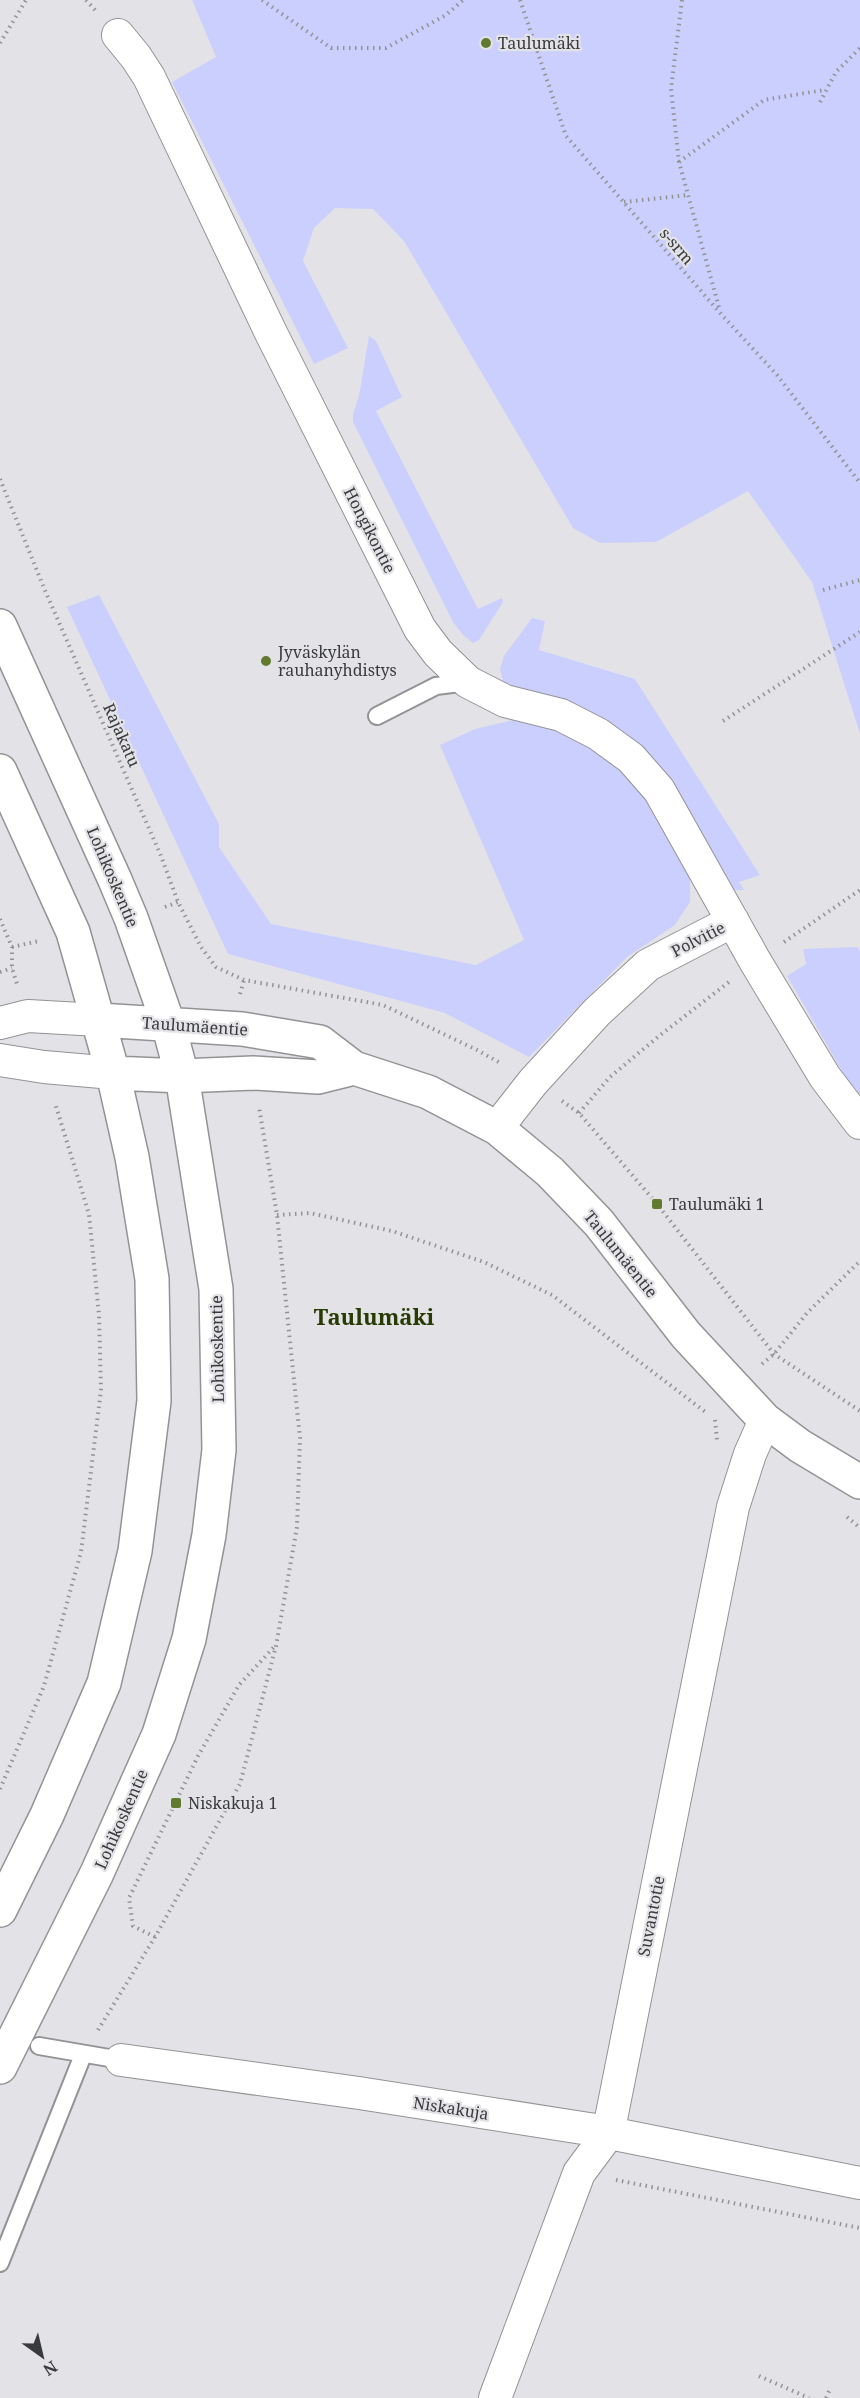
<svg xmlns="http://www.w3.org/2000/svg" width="860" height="2398" viewBox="0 0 860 2398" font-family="'Noto Serif',serif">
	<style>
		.green { fill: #cbcffe }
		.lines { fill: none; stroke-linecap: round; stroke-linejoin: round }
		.lane-casing { stroke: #939396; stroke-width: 20 }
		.street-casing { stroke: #939396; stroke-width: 34 }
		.secondary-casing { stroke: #939396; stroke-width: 36 }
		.path { stroke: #929395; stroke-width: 4; stroke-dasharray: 1.5 4.5; stroke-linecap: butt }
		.lane { stroke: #fff; stroke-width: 16 }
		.street { stroke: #fff; stroke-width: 32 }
		.secondary { stroke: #fff; stroke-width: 33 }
		.poi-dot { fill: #607b2f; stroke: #e3e3e7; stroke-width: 2 }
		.labels { text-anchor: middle; stroke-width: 4.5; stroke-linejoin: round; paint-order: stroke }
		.poi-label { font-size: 16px; fill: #393a3b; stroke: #e3e3e7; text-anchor: start }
		.street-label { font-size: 16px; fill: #393a3b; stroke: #e3e3e7 }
		.district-label { font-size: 22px; font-weight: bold; fill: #293b03; stroke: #e3e3e7 }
	</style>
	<rect width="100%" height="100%" fill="#e3e3e7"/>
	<path class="green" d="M192 0H860V734L812 582 748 491 656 542 600 543 573 528 404 241 373 209 335 208 314 228 303 261 348 348 314 364 172 82 216 57Z
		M369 336 376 341 402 397 376 411 478 609 502 598 503 602 479 640 473 643 463 635 453 622 353 422V414L359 396Z
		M99 595 219 824V847L271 924 476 965 524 940 440 745 475 729 526 717 575 740 614 763 634 781 666 829 690 873V902L675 925 627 957 529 1057 445 1013 228 954 67 607Z
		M532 618 545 621 539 650 635 679 760 875 739 882 744 890H731L661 772 636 741 611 723 583 710 504 685 500 669 504 656Z
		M857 947 860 951V1102L787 976 806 964 803 949Z"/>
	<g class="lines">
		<g class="lane-casing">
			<path id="lane" d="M377 716 436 686 468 682
				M39 2046 121 2060
				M0 2263 83 2055"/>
		</g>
		<g class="street-casing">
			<path id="street" d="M118 35 136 57 149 77 271 333 420 629 438 653 468 682 505 701 561 715 598 734 631 758 659 790 755 961 825 1077 860 1123
				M0 1023 28 1016 99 1020
				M0 1060 44 1067 113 1073
				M497 1128 533 1082 597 1012 648 965 733 921
				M121 2060 359 2093 589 2129 860 2183
				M495 2398 579 2173 608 2134 733 1507 750 1454 765 1420"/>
		</g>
		<g class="secondary-casing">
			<path id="secondary" d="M0 626 115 880 131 918 168 1023 182 1076 216 1289 219 1450 209 1535 189 1639 159 1734 97 1873 0 2067
				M0 771 73 932 113 1073 132 1157 152 1279 154 1401 135 1551 104 1683 47 1815 0 1910
				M99 1020 242 1029 320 1042 354 1068 428 1092 497 1128 550 1172 599 1223 686 1335 765 1420 800 1446 860 1482
				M113 1073 182 1076 253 1073 318 1077 354 1068"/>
		</g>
		<path class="path" d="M86 0 95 10
			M262 0 331 48H386L446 15 463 0
			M520 0 566 136 721 314 777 375 860 483
			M682 0 671 89 679 162 720 311
			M0 43 26 0
			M820 102 836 72 860 48
			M679 162 764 100 824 90
			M624 202 688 195
			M0 479 44 588 161 856 178 902 201 947 216 967 244 980 383 1005 477 1050 502 1064
			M823 590 860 580
			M723 721 860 632
			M165 907 178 902
			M0 919 12 947V968L17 984
			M784 942 860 890
			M12 947 39 941
			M0 972 12 968
			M240 994 244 980
			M562 1101 579 1113 657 1204 774 1354 860 1411
			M579 1113 610 1077 659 1036 729 982
			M277 1215 310 1213 392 1231 484 1262 552 1295 708 1414
			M762 1364 774 1354 807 1313 860 1261
			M715 1420 717 1440
			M847 1517 860 1528
			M0 1789 44 1686 81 1552 101 1390 99 1315 89 1214 55 1103
			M155 1937 133 1926 129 1898 198 1756 239 1685 275 1646
			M98 2030 155 1937 240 1784 276 1646 297 1527 300 1438 277 1215 259 1107
			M616 2180 860 2228
			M759 2376 809 2398
			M826 2398 830 2389"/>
		<use href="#lane" class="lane"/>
		<use href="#street" class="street"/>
		<use href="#secondary" class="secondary"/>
	</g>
	<g class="poi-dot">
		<circle cx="486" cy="43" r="6"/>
		<circle cx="266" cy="661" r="6"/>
		<rect x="651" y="1198" width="12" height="12" rx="3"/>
		<rect x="170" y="1797" width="12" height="12" rx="3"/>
	</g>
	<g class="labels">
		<g class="poi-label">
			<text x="498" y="49">Taulumäki</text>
			<text x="278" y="658">Jyväskylän<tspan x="278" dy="18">rauhanyhdistys</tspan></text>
			<text x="669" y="1210">Taulumäki 1</text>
			<text x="188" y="1809">Niskakuja 1</text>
		</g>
		<g class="street-label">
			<text transform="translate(677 246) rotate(49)" y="6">s-srm</text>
			<text transform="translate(370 530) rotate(63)" y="6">Hongikontie</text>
			<text transform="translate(122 735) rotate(66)" y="6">Rajakatu</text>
			<text transform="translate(113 877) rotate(67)" y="6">Lohikoskentie</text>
			<text transform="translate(698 939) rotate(-27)" y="6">Polvitie</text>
			<text transform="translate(195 1026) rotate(4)" y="6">Taulumäentie</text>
			<text transform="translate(621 1254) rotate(51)" y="6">Taulumäentie</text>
			<text transform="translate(217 1349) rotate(-91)" y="6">Lohikoskentie</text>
			<text transform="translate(121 1819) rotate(-66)" y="6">Lohikoskentie</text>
			<text transform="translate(651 1916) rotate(-79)" y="6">Suvantotie</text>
			<text transform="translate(451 2108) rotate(9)" y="6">Niskakuja</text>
		</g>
		<g class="district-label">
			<text x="374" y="1325">Taulumäki</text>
		</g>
	</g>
	<g transform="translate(42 2356) rotate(146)" stroke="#e3e3e7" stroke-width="4.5" paint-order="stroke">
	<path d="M0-4.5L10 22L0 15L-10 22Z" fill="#393a3b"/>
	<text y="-9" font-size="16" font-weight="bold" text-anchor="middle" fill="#393a3b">N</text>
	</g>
</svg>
